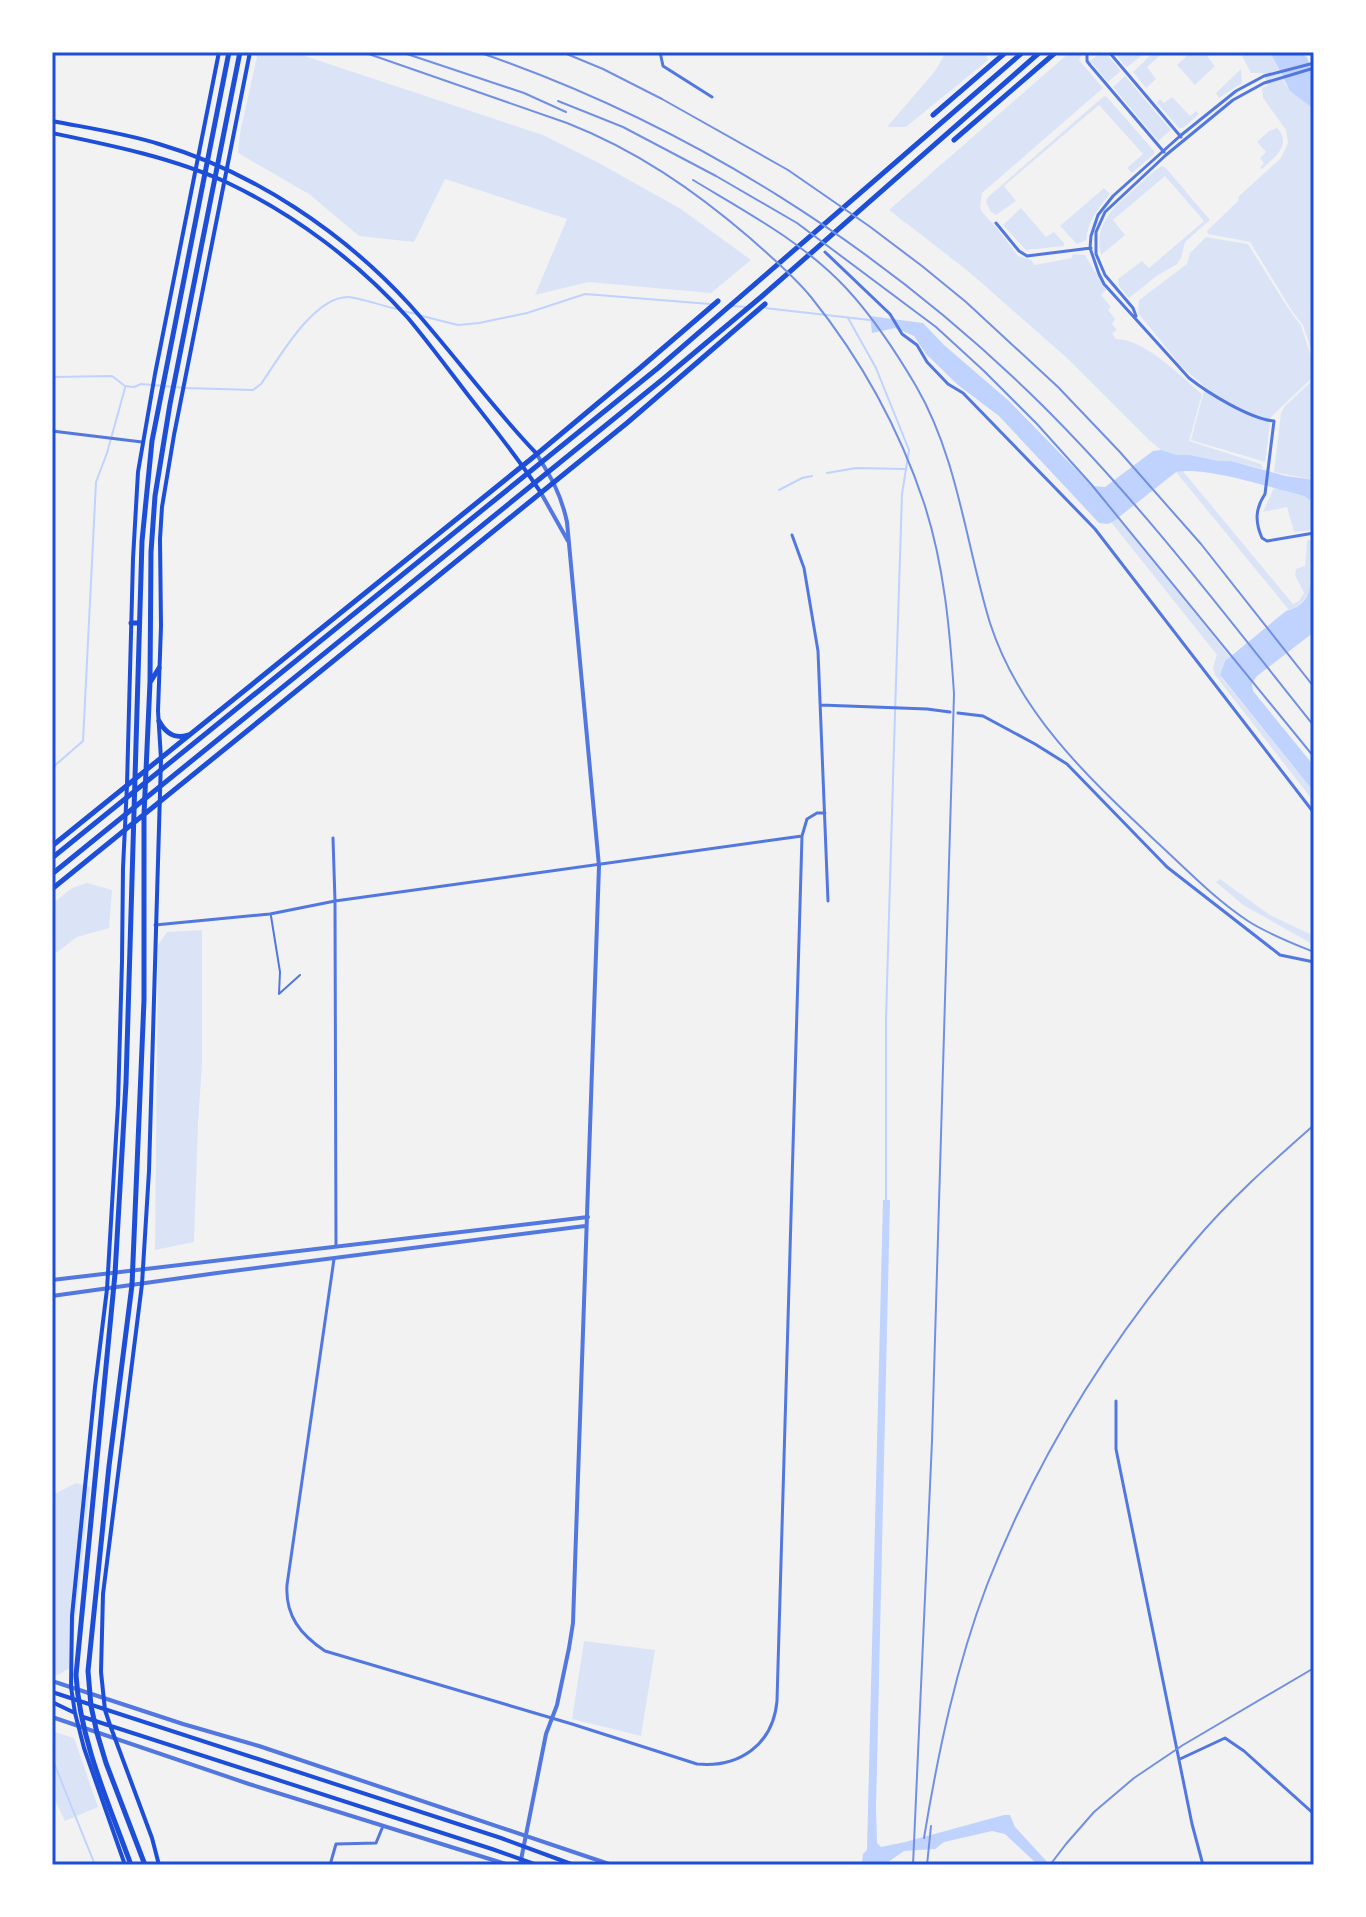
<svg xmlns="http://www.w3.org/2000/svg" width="1366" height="1917" viewBox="0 0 1366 1917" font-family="Signika,sans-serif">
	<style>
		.green { fill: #dbe4f7 }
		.water { fill: #bfd3fe }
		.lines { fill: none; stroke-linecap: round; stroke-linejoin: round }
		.stream { stroke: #bfd3fe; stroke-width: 2 }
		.service { stroke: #5277de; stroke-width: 2 }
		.minor { stroke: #5277de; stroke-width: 3 }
		.tertiary { stroke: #5277de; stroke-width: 4 }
		.secondary { stroke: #1d4ed8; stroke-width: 4 }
		.primary { stroke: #1d4ed8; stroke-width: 5 }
		.trunk { stroke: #1d4ed8; stroke-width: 5 }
		.rail { stroke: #7290e2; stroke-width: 2 }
		.neatline { fill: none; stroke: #1d4ed8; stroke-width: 3 }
	</style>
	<rect width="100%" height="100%" fill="#f2f2f2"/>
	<path class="green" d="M258 52H293L543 135 597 162 681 209 751 260 711 293 588 282 535 295 567 219 445 179 414 242 359 236 309 194 238 153 240 133Z
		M946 52H984L988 60 906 127H887L935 71Z
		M1070 52H1082L1079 60 1103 88 982 193 980 207 982 212 997 228 1018 256 1031 260 1035 265 1072 258 1073 254 1085 255 1106 290 1101 295 1111 307 1108 310 1115 319 1112 324 1117 330 1112 333 1116 339C1145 339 1180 376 1202 394L1189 441 1261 464 1263 469 1231 461H1219L1190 455H1177L1161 450 1149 440 1067 358 968 271 889 210Z
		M1101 52H1105L1121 71 1108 82 1090 61Z
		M1114 52H1146L1127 67 1124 65Z
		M1154 52H1164L1147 67 1156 79 1146 88 1133 72Z
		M1191 52H1211L1207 56 1215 66 1195 85 1177 65Z
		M1240 52H1270L1286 86 1314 109V358L1303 325 1292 311 1250 242 1208 234 1207 231 1239 200 1238 197 1281 158 1288 143 1286 130 1263 98 1262 88 1268 85 1264 73H1251Z
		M1241 69 1242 83 1219 98 1216 93Z
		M1125 76 1171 130 1158 141 1113 87Z
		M1104 96 1107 97 1154 151V154L1132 173 1127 168 1143 154 1099 105 1004 186 1016 201 996 215 991 212 986 202 988 197Z
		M1172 97 1190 116 1196 111 1199 114 1183 128H1179L1177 126 1157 103 1160 99 1164 103Z
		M1277 128C1293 144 1274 158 1262 169L1260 167 1264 163 1260 158 1266 152 1257 142 1269 131Z
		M1162 166 1166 168 1210 220 1185 242 1181 258 1176 265 1158 275 1129 298 1119 286 1118 279 1142 261 1149 268 1204 221 1165 176 1113 220 1125 235 1101 255C1093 223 1116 205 1138 186 1145 179 1153 171 1162 166Z
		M1104 188 1110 194C1098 208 1088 221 1086 240L1077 244 1060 226Z
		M1021 208 1046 237 1054 232 1064 243V246L1026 250 1003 225Z
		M1206 237 1248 244 1286 305 1301 326 1314 365V376L1271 417 1265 462 1191 440 1205 387 1182 367 1138 313 1139 300 1187 264 1190 253Z
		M1314 379V480L1274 472 1281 413 1285 406Z
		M1182 470 1293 604 1299 601 1304 593 1295 575 1296 569 1305 566 1307 540H1314C1314 564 1317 601 1289 610L1176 472Z
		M1274 488 1304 496 1314 503V530L1294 532 1287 507 1263 512Z
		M1118 517 1230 657 1225 661 1220 675 1223 680 1314 792V802L1215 675 1213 667 1217 655 1111 522Z
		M1220 879 1270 915 1314 936V945L1243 905 1216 882Z
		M87 883 112 890 109 928 77 937 52 956V904L72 888Z
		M202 930V1064L198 1124 194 1242 155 1250 158 945 167 932Z
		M76 1483 90 1487 70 1668 58 1675 52 1674V1495Z
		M584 1641 655 1650 641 1736 572 1719Z
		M52 1731 74 1738 98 1807 65 1821 52 1794Z"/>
	<path class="water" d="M1270 52H1297L1307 57 1314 78V109L1290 91Z
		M870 316 923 323 944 345 1009 401 1092 486 1105 487 1153 451 1161 450 1177 455H1190L1219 461H1231L1286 476 1314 480V503L1304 496C1272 488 1206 466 1176 472L1114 521 1108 524 1099 523 999 416 958 385 926 354 914 336 895 328 872 333Z
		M1314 569V632L1257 676 1252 683 1253 691 1314 766V792L1220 675 1225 661 1286 611C1310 605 1309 590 1314 569Z
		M883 1200H890L876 1808 877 1843 881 1847 905 1842 1004 1815H1010L1015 1827 1050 1865H1038L1005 1834 992 1831 944 1842 935 1849 904 1851 884 1865H867L862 1862 863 1854 867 1850Z"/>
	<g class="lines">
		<path class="stream" d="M733 306 746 307
			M765 308 870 320
			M403 311 416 314
			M422 316 458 325 479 323 527 313 585 294 710 304
			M848 318 876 368 909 450 902 494 894 745 886 1019V1202
			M52 377 112 376 125 386 134 387 141 384 186 388 253 390 261 384C279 358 313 297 348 297 357 297 386 307 397 309
			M827 473 856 468 905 469
			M779 490 802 478 812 476
			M52 768 83 741 96 482 107 453 125 388
			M52 1758 95 1865"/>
		<path class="service" d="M271 916 280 972 279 994
			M280 993 300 975"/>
		<path class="minor" d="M660 52 663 66 712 97
			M1087 52V61L1090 65 1164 152
			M1109 52 1181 137
			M1314 63 1264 76 1236 91 1180 136 1113 196 1098 215 1091 236 1090 248 1099 274 1104 284 1189 378C1208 393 1250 419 1274 421L1265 494C1255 509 1255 522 1262 538L1267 541 1314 533
			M996 223 1019 251 1027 256 1091 248
			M825 252 890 314 902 334 917 345 927 362 948 384 963 393 1095 529 1314 813
			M1136 316 1133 308 1105 275 1096 254V232L1105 212 1166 155 1233 100 1264 83 1314 68
			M52 431 142 442
			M792 535 804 568 818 651 828 901
			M821 705 927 709 950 712
			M958 713 983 716 1035 744 1067 764 1167 867 1280 955 1314 962
			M333 838 335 901 336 1246
			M155 925 270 914 335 901 802 836 807 819 817 813H825
			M334 1259 287 1585C285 1616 301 1635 325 1651L572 1724 697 1764C739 1768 773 1745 777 1701L802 836
			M1116 1401V1449L1192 1824 1203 1865
			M1180 1759 1225 1738 1244 1751 1314 1814
			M330 1865 336 1844 376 1843 383 1826"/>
		<path class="tertiary" d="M541 493 568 541
			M52 1280 588 1217
			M52 1296 217 1273 585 1226
			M52 1681 183 1724 259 1746 612 1865
			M52 1717 249 1784 509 1865
			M520 1865 546 1734 557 1705 569 1648 573 1623 599 866 567 522C561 494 551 477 536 453"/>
		<path class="secondary" d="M52 121C88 128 124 133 159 144 254 172 343 232 409 304 453 353 491 406 536 453
			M52 133C110 145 174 158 228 183 295 215 358 262 408 318 429 343 448 369 468 395 493 427 519 459 541 493
			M52 1692 501 1838 574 1865
			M52 1702 75 1713
			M83 1717 492 1849 537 1865
			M125 1865 84 1748 75 1713 71 1687 72 1616 95 1387 107 1289 118 1104 122 961 123 868 127 785 133 559 138 472 155 374 219 52
			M159 1865 152 1838 110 1725 105 1710 101 1672 103 1594 142 1284 149 1171 161 759 158 711 161 626 160 539 162 507 174 435 250 52"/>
		<path class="primary" d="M933 115 1006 52
			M954 140 1056 52
			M131 623H139
			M151 681 159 668
			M159 721C165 732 175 740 188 735
			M52 846 531 459 640 368 718 301
			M52 889 627 423 765 304
			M131 1865C109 1804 80 1741 76 1675L115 1274 126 1083 142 541 152 441 229 52
			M145 1865 106 1763 97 1733 91 1706 88 1671 109 1466 132 1285 144 1000V815L150 682 151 552 155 496 170 404 240 52"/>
		<path class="trunk" d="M52 858 658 368 1023 52
			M52 874 663 379 761 297 1040 52"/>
		<path class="rail" d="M363 52 567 123C636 150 694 190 750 238 771 257 793 275 811 297 860 358 899 428 924 503 944 564 950 630 954 694L932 1441 913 1865
			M401 52 524 93 566 112
			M478 52C689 124 882 247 1041 404 1141 503 1226 616 1314 726
			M562 52 603 69 662 99 788 170 869 226 922 266 966 302 1058 387 1119 451 1201 544 1314 687
			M558 101 623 127 716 176 797 223 936 327 984 371 1037 424 1091 484 1314 757
			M693 180C746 212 803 242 846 288 873 317 896 352 916 386 958 458 966 545 990 623 1020 716 1092 781 1161 846 1189 872 1216 900 1248 921 1268 934 1292 943 1314 952
			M924 1838C938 1753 956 1666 987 1585 1036 1460 1106 1346 1193 1243 1229 1200 1272 1162 1314 1125
			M927 1865 931 1826
			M1050 1865 1066 1844 1094 1812 1134 1778 1183 1745 1314 1668"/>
	</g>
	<rect width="1366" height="1917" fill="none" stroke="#ffffff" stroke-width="108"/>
	<rect x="54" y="54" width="1258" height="1809" class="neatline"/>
</svg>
